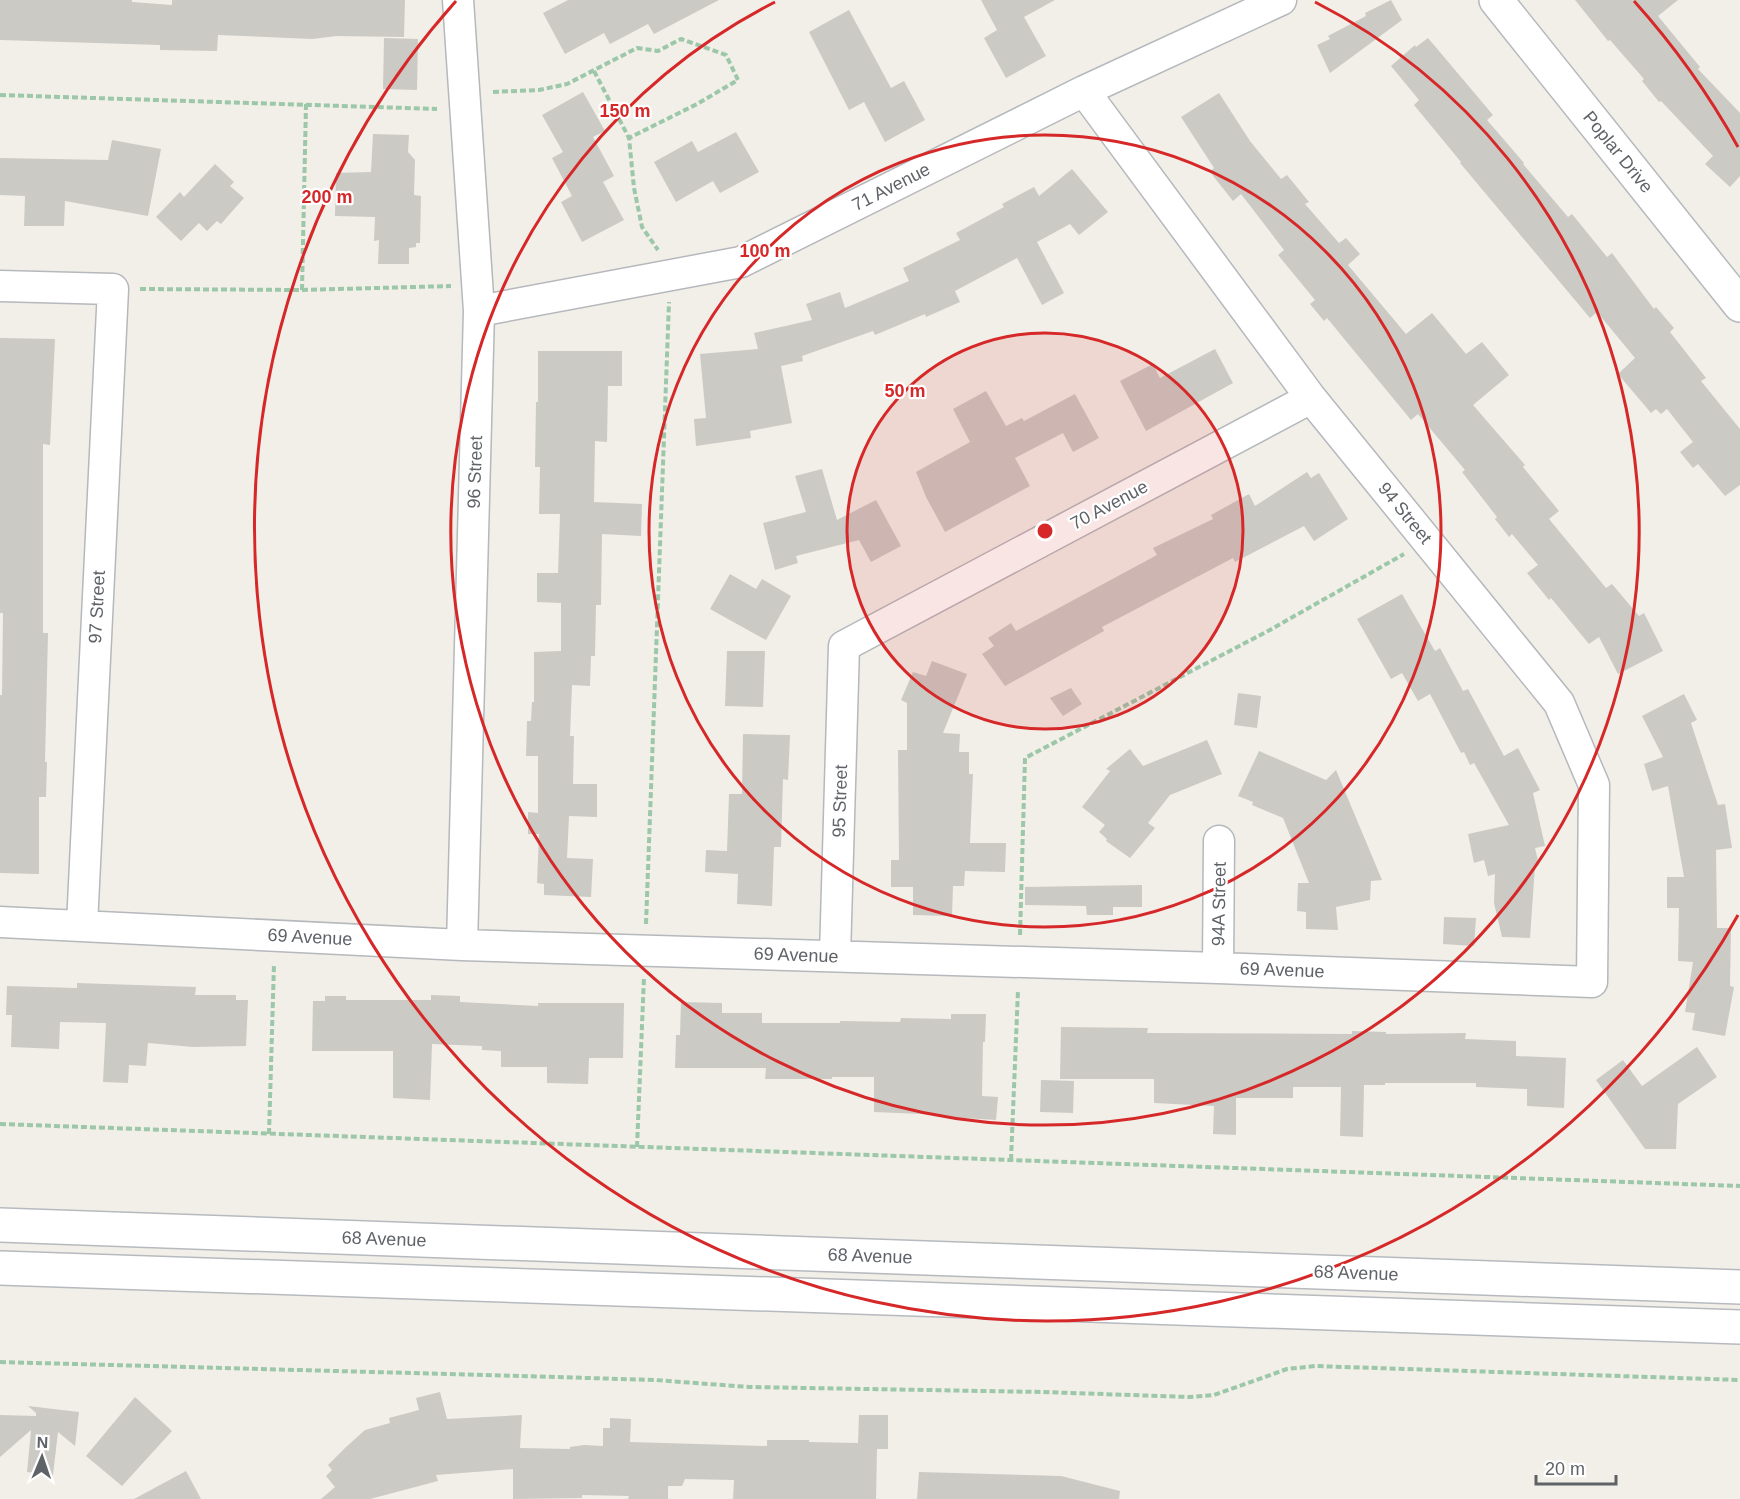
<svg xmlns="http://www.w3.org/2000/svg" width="1740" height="1499" viewBox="0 0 1740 1499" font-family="Arial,sans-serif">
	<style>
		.building { fill: #cccac5 }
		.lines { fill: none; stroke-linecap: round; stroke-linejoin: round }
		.minor-casing { stroke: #b5b8bc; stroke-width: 33 }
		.tertiary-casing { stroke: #b5b8bc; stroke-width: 36 }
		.secondary-casing { stroke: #b6babf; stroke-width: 36 }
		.path { stroke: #9cc7a9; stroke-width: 4; stroke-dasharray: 6 3; stroke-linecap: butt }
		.minor { stroke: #fff; stroke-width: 30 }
		.tertiary { stroke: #fff; stroke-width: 33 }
		.secondary { stroke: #fff; stroke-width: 33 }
		.ring { fill: none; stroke: #d62828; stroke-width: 3 }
		.labels { text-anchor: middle; stroke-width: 4.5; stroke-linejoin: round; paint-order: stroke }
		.street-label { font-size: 18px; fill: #5f6368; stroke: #fff }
		.centre { fill: #d62828; stroke: #fff; stroke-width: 3 }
		.ring-label { font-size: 18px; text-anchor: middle; font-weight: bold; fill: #d62828; stroke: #fff; stroke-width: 4.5; stroke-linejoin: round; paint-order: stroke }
	</style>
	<rect width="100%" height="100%" fill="#f1efe8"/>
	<path class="building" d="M0 0H132V2L172 5V0H405L404 37 337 36 312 39 218 35 217 51 160 50V45L0 40Z
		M568 0H719L654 34 648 24 610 44 604 33 565 54 543 13Z
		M981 0H1055L1024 17 1046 56 1006 78 984 38 997 30Z
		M1391 0 1402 20 1330 73 1317 45 1330 39 1328 36 1366 16 1365 13Z
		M1575 0H1678L1658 16 1700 67 1698 69 1740 113V176L1730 187 1705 164 1713 156 1661 101 1659 102 1642 81 1644 79 1610 40 1608 41Z
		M849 10 891 88 904 81 925 120 885 142 864 102 849 110 809 32Z
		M384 38 418 39 417 90 383 89Z
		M1428 38 1493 115 1487 120 1524 163 1523 164 1568 217 1572 214 1607 257 1612 253 1654 309 1656 307 1674 328 1670 332 1706 378 1701 381 1740 429V485L1725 496 1698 464 1693 468 1680 452 1693 442 1667 409 1661 414 1656 409 1651 413 1618 374 1635 358 1597 312 1590 318 1460 163 1461 162 1414 105 1419 100 1391 66 1415 45 1416 47Z
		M583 92 605 131 593 137 614 176 603 182 624 220 582 242 561 202 572 196 552 158 563 152 542 115Z
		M1219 93 1250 141 1281 179 1287 175 1309 202 1305 204 1339 243 1346 238 1360 254 1348 265 1406 334 1432 313 1466 354 1482 342 1509 375 1473 405 1525 465 1523 467 1559 511 1549 519 1606 588 1612 584 1639 616 1644 613 1663 651 1618 674 1599 637 1589 644 1551 598 1549 600 1527 573 1538 565 1512 534 1509 537 1495 519 1497 517 1462 472 1465 470 1418 414 1411 420 1327 318 1324 321 1310 304 1315 300 1278 255 1284 250 1241 194 1233 201 1210 172 1214 168 1181 117Z
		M736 132 759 172 720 193 713 181 676 202 654 162 692 141 698 152Z
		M373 134 409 135 408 152 415 160 414 195 421 196 420 243H416V247L409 248V264H378L379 240 374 241 375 217 335 216 336 173 371 172Z
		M112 140 161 149 148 216 65 201 64 226H24L25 196 0 195V158L108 160Z
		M215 164 234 182 230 186 244 198 221 224 217 221 207 231 199 223 181 241 156 217 180 192 184 197Z
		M1072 169 1108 212 1079 235 1070 224 1037 242 1064 293 1042 305 1017 258 955 291 960 302 926 317 925 314 875 335 873 331 802 356 803 361 781 366 792 423 750 431 751 438 696 446 694 419 706 418 700 354 758 349 754 333 812 320 806 304 840 292 845 308 909 281 903 268 960 240 956 233 1004 207 1002 204 1034 187 1039 196Z
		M0 338 55 339 50 445 43 444V633H48L45 762H47L46 797H39V874L0 873V695H2L3 613H0Z
		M1215 349 1233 383 1146 431 1120 381 1153 364 1160 378Z
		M538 351H622V386H608L607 442 595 441 594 502 642 504 641 536 602 534 601 605H596L595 656H591L590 686 572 685 570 736H574L573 784H597V817L569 816 567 858 593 859 591 897 544 895V884L537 883 539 834H528V812L538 813V756H526L527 721H531L532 702H534V652L561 651V603L537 602V573H558L560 514H539L540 467H535L536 402H538Z
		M986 391 1006 426 1022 418 1024 421 1075 394 1099 438 1073 452 1063 433 1015 458 1030 486 945 532 926 497 916 472 970 442 953 409Z
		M822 469 837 520 876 500 901 546 871 562 859 540 796 556 798 563 775 570 763 523 806 512 795 476Z
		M1307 472 1311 478 1319 473 1348 519 1314 541 1304 526 1235 562 1233 558 1102 627 1104 631 1005 686 982 654 994 646 988 638 1011 623 1016 631 1157 555 1153 548 1213 519 1211 515 1249 494 1255 506Z
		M730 574 756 589 762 579 791 596 766 640 710 609Z
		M1402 594 1435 651 1440 648 1463 691 1468 689 1504 756 1518 748 1540 790 1533 793 1545 846 1535 848 1539 865 1535 866 1530 938 1502 937 1494 903 1495 874 1488 876 1484 860 1474 863 1468 834 1509 825 1474 763 1470 765 1464 752 1461 753 1430 694 1418 701 1402 673 1391 679 1357 619Z
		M727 651H765L763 707 725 706Z
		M932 661 967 674 943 733 960 734 959 752H969V774H973L970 843H1006L1005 872 965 871 964 886H953L952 916 913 915V887H891V860H899L898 750H907V703L901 700 913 672 926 676Z
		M1071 688 1082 704 1063 716 1050 698Z
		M1238 693 1261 696 1257 728 1234 725Z
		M1684 694 1697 720 1691 723 1718 805 1725 804 1732 848 1716 850 1717 928H1731L1730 986 1734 987 1725 1036 1692 1030 1695 1013 1685 1012 1693 962 1678 961 1679 908H1667V877H1684L1668 786 1652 791 1644 764 1663 757 1642 716Z
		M743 734 790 735 788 780 783 779 781 847H774L772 906 737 904 738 874 705 872 706 850 727 851 729 794H742Z
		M1207 740 1222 774 1170 795 1148 823 1155 828 1130 858 1106 841 1107 839 1099 832 1105 825 1082 807 1110 771 1106 769 1130 749 1143 766Z
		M1259 751 1326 780 1336 770 1382 880 1371 881 1370 900 1336 907 1338 930 1306 929V912L1297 911 1298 883H1309L1283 818 1252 805 1253 802 1238 796Z
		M1142 885V907H1113V915H1087L1086 906 1025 905V887Z
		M1444 917 1476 918 1474 946 1443 944Z
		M77 983 196 987 195 995H236V1000H248L246 1046 193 1047 148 1043 146 1066 129 1065 128 1083 103 1082 106 1023 60 1022 59 1049 11 1047 12 1015H6L7 986 77 988Z
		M431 995 460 996V1002L538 1006V1003H624L623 1058H589L588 1084 547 1083V1067H501V1051L482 1050V1046L432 1044 430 1100 393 1098V1051H312L313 1001H325V996H346V1000H431Z
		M681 1002 722 1003V1013H762V1023H840V1021L900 1022 901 1018 951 1019V1014H986L985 1042H983L982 1096 998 1097 996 1120 946 1117V1115L874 1112V1077H832V1079H765L766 1068H675L676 1035H680Z
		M1061 1027 1148 1028 1147 1033 1352 1034V1031L1386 1032V1034L1466 1033 1465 1039 1516 1041V1056L1566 1058 1564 1108 1527 1106V1089L1476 1087V1083H1385V1085H1364L1363 1137 1340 1136 1341 1087H1293V1098H1236V1135L1213 1134 1214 1106 1154 1103V1079H1060Z
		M1697 1047 1717 1077 1678 1104 1676 1149H1645L1596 1080 1623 1060 1642 1086Z
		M1041 1080 1074 1081 1073 1113 1040 1112Z
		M440 1392 447 1419 522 1415 520 1448 570 1449V1447L584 1445 603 1446V1428H610V1418L631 1419 630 1442 767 1446V1440H809V1442L858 1443 859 1415H888V1449H877L876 1499H733L734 1480 685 1479 682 1486H668V1499H628L629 1496 582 1495V1498L513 1499V1469L436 1475 438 1481 370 1499H321L335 1487 326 1476 332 1470 328 1465 345 1448 365 1430 390 1423 389 1418 419 1410 416 1398Z
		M135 1397 172 1431 122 1486 86 1456Z
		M28 1406 79 1412 75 1446 58 1432 53 1475 27 1472 31 1430 0 1457V1415L36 1416V1413Z
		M186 1471 201 1499H134Z
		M919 1472 1061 1476 1120 1491 1119 1499H917Z"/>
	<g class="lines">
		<g class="minor-casing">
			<path id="minor" d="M458 0 479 311 462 945
				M0 286 113 289 82 925
				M479 311 741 262 1084 91 1281 0
				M0 922 462 945 1218 968 1592 982 1594 785 1559 703 1311 398 1084 91
				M835 956 844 646 1311 398
				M1218 968 1219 841"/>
		</g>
		<g class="tertiary-casing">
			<path id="tertiary" d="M1496 0 1740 305"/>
		</g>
		<g class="secondary-casing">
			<path id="secondary" d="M0 1225 1740 1287
				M0 1268 1740 1327"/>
		</g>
		<path class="path" d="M594 71 629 138 634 188 642 227 658 250
			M493 92 539 90 567 84 637 48 658 51 681 39 726 55 738 80 697 104 629 138
			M0 95 437 109
			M140 289 302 290 451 286
			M302 290 306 104
			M646 924 669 302
			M1020 935 1025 758 1268 631 1404 554
			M0 1124 1740 1186
			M269 1134 274 964
			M637 1147 644 977
			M1011 1160 1018 990
			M0 1362 522 1376 655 1380 749 1387 1043 1392 1189 1397 1214 1395 1287 1369 1315 1366 1740 1380"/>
		<use href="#minor" class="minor"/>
		<use href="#tertiary" class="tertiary"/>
		<use href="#secondary" class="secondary"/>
	</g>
	<circle cx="1045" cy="531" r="198" fill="#d62828" fill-opacity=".12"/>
	<g class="ring">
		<circle cx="1045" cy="531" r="198"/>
		<circle cx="1045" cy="531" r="396"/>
		<path d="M1315 2A594 594 0 1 1 775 2"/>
		<path d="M1738 915A792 792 0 1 1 456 1M1634 1A792 792 0 0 1 1738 147"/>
	</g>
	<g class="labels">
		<g class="street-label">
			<text transform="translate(1618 152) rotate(51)" y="6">Poplar Drive</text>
			<text transform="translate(891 187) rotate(-27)" y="6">71 Avenue</text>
			<text transform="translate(475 472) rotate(-88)" y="6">96 Street</text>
			<text transform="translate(1109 505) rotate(-28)" y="6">70 Avenue</text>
			<text transform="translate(1405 513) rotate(51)" y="6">94 Street</text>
			<text transform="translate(97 607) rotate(-87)" y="6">97 Street</text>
			<text transform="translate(840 801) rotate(-88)" y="6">95 Street</text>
			<text transform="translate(1219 904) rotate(-89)" y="6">94A Street</text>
			<text transform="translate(310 937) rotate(3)" y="6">69 Avenue</text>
			<text transform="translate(796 955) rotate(2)" y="6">69 Avenue</text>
			<text transform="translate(1282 970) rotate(2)" y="6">69 Avenue</text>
			<text transform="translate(384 1239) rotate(2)" y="6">68 Avenue</text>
			<text transform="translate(870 1256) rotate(2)" y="6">68 Avenue</text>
			<text transform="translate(1356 1273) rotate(2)" y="6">68 Avenue</text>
		</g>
	</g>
	<circle cx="1045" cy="531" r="9" class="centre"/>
	<g class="ring-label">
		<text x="625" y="117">150 m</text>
		<text x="327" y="203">200 m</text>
		<text x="765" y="257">100 m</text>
		<text x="905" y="397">50 m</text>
	</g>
	<g transform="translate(42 1457) rotate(2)" stroke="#ffffff" stroke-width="4.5" paint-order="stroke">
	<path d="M0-4.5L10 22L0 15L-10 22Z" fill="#5f6368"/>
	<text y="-9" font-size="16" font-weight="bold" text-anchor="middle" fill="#5f6368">N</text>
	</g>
	<path d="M1536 1475v9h80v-9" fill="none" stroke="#5f6368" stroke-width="3"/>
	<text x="1545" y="1475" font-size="18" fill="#5f6368" stroke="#ffffff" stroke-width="4.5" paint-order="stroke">20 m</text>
</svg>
